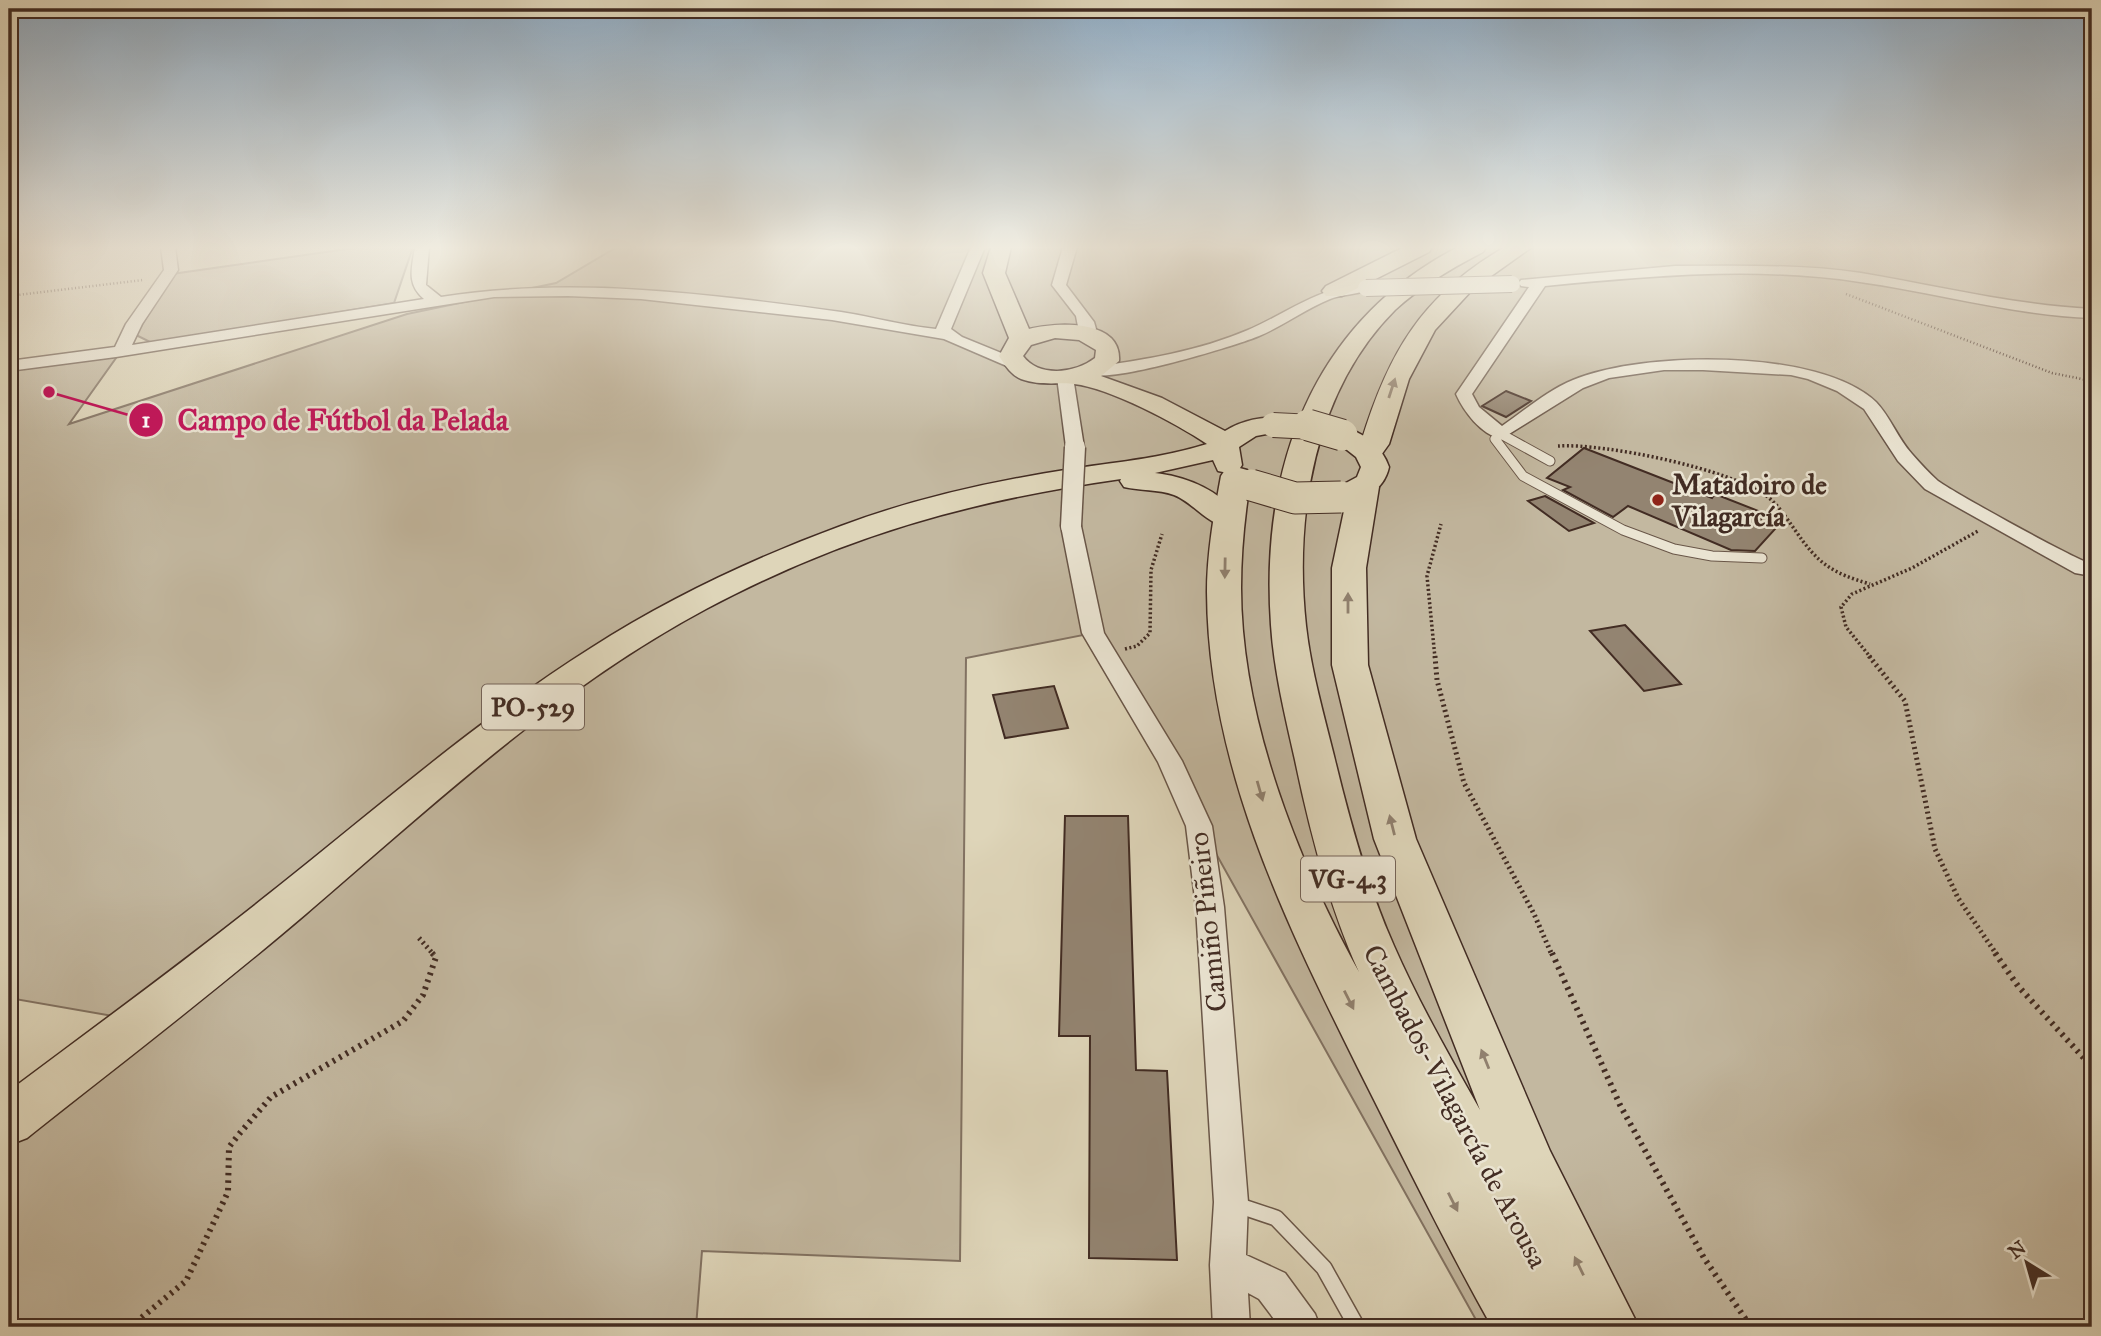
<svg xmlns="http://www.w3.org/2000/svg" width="2101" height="1336" viewBox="0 0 2101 1336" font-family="'IM FELL Great Primer',serif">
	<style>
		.green { fill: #c3b8a0; stroke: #827262; stroke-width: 2 }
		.building { fill: #938471; stroke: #422c23; stroke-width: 2 }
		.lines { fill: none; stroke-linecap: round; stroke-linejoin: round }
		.service-far1-casing { stroke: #695648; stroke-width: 11 }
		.service-casing { stroke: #695648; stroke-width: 18 }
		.minor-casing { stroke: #695648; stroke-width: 3 }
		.primary-casing { stroke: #422c23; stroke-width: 3 }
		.trunk-casing { stroke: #422c23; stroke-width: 3 }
		.path-far3 { stroke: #422c23; stroke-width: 2.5; stroke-dasharray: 1 2.5; stroke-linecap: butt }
		.path-far2 { stroke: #422c23; stroke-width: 3.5; stroke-dasharray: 2 2.5; stroke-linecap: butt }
		.path-far1 { stroke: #422c23; stroke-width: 5; stroke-dasharray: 2 3.5; stroke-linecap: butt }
		.path { stroke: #422c23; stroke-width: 6; stroke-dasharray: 2.5 5; stroke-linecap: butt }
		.service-far1 { stroke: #eae4d2; stroke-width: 9 }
		.service { stroke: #eae4d2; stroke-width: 15 }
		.minor { fill: #eae4d2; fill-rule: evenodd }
		.primary { fill: #ded5b9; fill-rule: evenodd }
		.trunk { fill: #ded5b9; fill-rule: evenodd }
		.minor-bridge-far1-casing { stroke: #695648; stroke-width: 18; stroke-linecap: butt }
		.minor-bridge-casing { stroke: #695648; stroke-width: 23; stroke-linecap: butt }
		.primary-bridge-far1-casing { stroke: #422c23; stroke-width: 26; stroke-linecap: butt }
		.primary-bridge-casing { stroke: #422c23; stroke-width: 33; stroke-linecap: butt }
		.minor-bridge-far1 { stroke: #eae4d2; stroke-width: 16 }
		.minor-bridge { stroke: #eae4d2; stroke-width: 20 }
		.primary-bridge-far1 { stroke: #ded5b9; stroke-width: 24 }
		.primary-bridge { stroke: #ded5b9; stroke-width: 31 }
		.oneway { fill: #90806e }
		.poi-dot { fill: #8f2418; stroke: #eae4d2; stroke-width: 2.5 }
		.labels { text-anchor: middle; stroke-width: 5; stroke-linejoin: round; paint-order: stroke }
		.shield { fill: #eae4d2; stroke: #746358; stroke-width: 2 }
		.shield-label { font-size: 26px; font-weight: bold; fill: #422c23 }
		.poi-label { font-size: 28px; font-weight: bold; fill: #422c23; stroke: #eae4d2; text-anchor: start }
		.street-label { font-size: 28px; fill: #422c23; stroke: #eae4d2 }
		.leader { fill: none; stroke: #c2185b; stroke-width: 2.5 }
		.callout-dot { fill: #c2185b; stroke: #eae4d2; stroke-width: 2.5 }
		.mark-label { font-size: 21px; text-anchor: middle; font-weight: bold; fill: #fff }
		.callout-label { font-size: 30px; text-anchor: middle; font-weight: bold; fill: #c2185b; stroke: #eae4d2; stroke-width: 5; stroke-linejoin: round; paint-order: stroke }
	</style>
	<rect width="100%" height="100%" fill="#ded5b9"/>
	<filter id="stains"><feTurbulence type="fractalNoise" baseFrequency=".00286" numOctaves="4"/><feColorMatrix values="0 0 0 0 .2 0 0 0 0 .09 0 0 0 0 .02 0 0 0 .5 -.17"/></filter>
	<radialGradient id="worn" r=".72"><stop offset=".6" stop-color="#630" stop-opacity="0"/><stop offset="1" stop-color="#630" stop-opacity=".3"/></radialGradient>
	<path class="green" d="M361 247H413L394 303 152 343 136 335 172 274Z
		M617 247H2092V1327H1480L1093 633 966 658 960 1261 702 1251 696 1327H9V1147L159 1024 9 998V364L121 351 69 424 407 314 556 283Z"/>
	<path class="building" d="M1506 391 1531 401 1506 417 1482 406Z
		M1584 448 1712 498 1715 494 1766 514 1759 521 1776 528 1755 551 1731 550 1628 506 1613 517 1563 490 1570 487 1547 478Z
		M1545 496 1594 523 1569 531 1528 501Z
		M1625 625 1681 684 1644 691 1590 631Z
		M1054 686 1068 728 1005 738 993 695Z
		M1065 816H1128L1136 1070 1167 1071 1177 1260 1089 1258 1090 1036H1059Z"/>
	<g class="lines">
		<g class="service-far1-casing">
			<path id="service-far1" d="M1550 461 1501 434 1495 439 1523 476 1623 530 1674 549 1712 556 1762 558"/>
		</g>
		<g class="service-casing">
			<path id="service" d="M1237 1205 1276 1218 1324 1268 1357 1327"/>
		</g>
		<g class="minor-casing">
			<path id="minor" d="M161 247H175L178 270 142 324 132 345 424 299C406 284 412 268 415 247H429L426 285 441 297C574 276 708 294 841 312 873 317 904 326 936 329L971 247H985L951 329 962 337 1021 361 1023 364 1021 367H1009L944 339 832 320 641 299 568 296 494 297 116 357 9 371V361L115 347 126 324 164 270Z
				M1063 247H1077L1066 285 1094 322 1096 329 1090 337H1080L1076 316 1052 285Z
				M1675 266C1736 266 1800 264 1861 273 1938 286 2014 305 2092 309V318C2014 315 1938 293 1860 282 1756 266 1649 276 1545 286L1472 394 1479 407 1502 426C1524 411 1548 390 1573 380 1642 351 1819 348 1876 402 1890 416 1898 439 1912 454 1920 463 1929 473 1938 481 1953 492 2079 562 2092 564V576L2075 573 1925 489 1898 461 1864 409 1837 391 1808 379 1791 375 1703 370H1664L1609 378 1583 388 1501 439C1481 434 1464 412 1456 394L1529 287 1521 286 1519 283 1521 280Z
				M1356 285 1361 286 1363 289 1361 292C1351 295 1340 295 1330 299 1305 309 1283 326 1259 336 1235 346 1099 388 1084 372L1092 367C1145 360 1199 351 1248 330 1285 314 1315 290 1356 285Z
				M1065 372 1073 377 1084 447 1075 452 1066 447 1057 377Z
				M1071 520 1081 526 1104 633 1182 761 1212 826 1224 907 1248 1202 1246 1255 1285 1273 1315 1314 1320 1327H1280L1259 1299 1248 1293 1250 1327H1213L1210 1265 1214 1202 1196 907 1186 826 1158 762 1082 633 1061 526Z"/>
		</g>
		<g class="primary-casing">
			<path id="primary" d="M991 247H1011L1005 273 1029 329C1057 322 1122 319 1119 361L1101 376 1162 398 1225 431C1241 421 1264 415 1282 419L1286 425 1282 431 1256 436 1239 447 1242 465 1238 471 1228 473 1218 471 1213 460 1155 473C1189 477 1221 491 1241 519L1237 525C1211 532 1197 504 1174 495 1158 489 1140 491 1124 487L1120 481 1121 479C968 501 843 536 706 609 558 688 433 805 307 913 216 991 120 1064 27 1138L9 1145V1091C96 1026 185 961 270 893 375 810 477 720 591 648 669 598 754 558 841 526 915 498 993 481 1071 469 1117 462 1163 458 1207 444 1177 424 1110 388 1074 384 1056 382 1040 386 1021 379 1010 374 1005 365 999 356L1009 338 983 273ZM1055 338 1079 340 1096 350 1095 358C1076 373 1039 378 1023 356L1031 345Z
				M1342 427C1363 432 1382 446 1389 467 1384 492 1354 509 1331 503L1326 497 1331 491 1357 477 1361 467 1356 457 1328 435 1332 429Z"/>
		</g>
		<g class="trunk-casing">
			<path id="trunk" d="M1404 247H1432L1429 252 1342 296H1326L1322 291 1326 286Z
				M1458 247H1486L1483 252C1452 268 1421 286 1395 310 1314 391 1294 516 1306 626 1311 671 1324 715 1335 760 1350 822 1368 888 1394 946 1419 1003 1450 1057 1480 1110L1374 839 1332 665V568L1349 487 1353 481 1364 478 1375 481 1379 487 1366 568 1368 665 1416 839 1550 1151 1639 1327H1492C1444 1242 1402 1155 1358 1068 1283 917 1208 764 1207 592 1207 553 1214 514 1221 476L1225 470 1236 467 1247 470 1251 476C1245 513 1241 550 1241 588 1241 717 1297 860 1359 972 1329 906 1310 832 1295 760 1285 715 1274 671 1271 625 1260 467 1312 323 1458 247Z
				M1505 247H1532L1473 289 1435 330 1409 379 1389 444 1379 458 1369 461 1359 458 1354 452 1361 443C1388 353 1422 295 1505 247Z"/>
		</g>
		<path class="path-far3" d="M1846 294 2052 373 2092 381
			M9 296 143 280"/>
		<path class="path-far2" d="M1558 446C1605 443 1731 469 1768 497 1779 506 1787 519 1795 530 1818 564 1832 573 1870 584
			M1125 649 1137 646 1150 633 1151 570 1162 534
			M1435 658 1427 576 1441 524
			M1871 658 1846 627 1841 607 1852 594 1912 568 1978 531"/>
		<path class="path-far1" d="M1435 656 1437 680 1464 783 1534 914 1552 955
			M1869 656 1905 701 1935 849 1958 898 1997 955
			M419 938 434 955"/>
		<path class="path" d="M1552 953 1620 1105 1704 1258 1751 1327
			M1995 953 2018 986 2092 1067
			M130 1327 186 1281 228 1192 229 1147 240 1133 271 1097 403 1021 423 995 436 957 432 953"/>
		<use href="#service-far1" class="service-far1"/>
		<use href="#service" class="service"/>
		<use href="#minor" class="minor"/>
		<use href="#primary" class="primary"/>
		<use href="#trunk" class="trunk"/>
		<g class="minor-bridge-far1-casing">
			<path id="minor-bridge-far1" d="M1366 288 1512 284"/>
		</g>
		<g class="minor-bridge-casing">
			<path id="minor-bridge" d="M1071 526 1075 447"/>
		</g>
		<g class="primary-bridge-far1-casing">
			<path id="primary-bridge-far1" d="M1273 425 1314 427"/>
		</g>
		<g class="primary-bridge-casing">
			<path id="primary-bridge" d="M1308 425 1342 435
				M1251 485 1295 498 1341 497"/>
		</g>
		<use href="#minor-bridge-far1" class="minor-bridge-far1"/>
		<use href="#minor-bridge" class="minor-bridge"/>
		<use href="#primary-bridge-far1" class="primary-bridge-far1"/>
		<use href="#primary-bridge" class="primary-bridge"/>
	</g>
	<defs><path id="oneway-solid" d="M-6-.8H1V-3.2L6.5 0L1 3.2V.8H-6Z" transform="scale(1.75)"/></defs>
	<g class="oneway">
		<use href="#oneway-solid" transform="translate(1392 388) rotate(-72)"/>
		<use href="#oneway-solid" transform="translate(1225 568) rotate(91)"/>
		<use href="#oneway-solid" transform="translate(1348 603) rotate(-90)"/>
		<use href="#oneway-solid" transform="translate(1260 791) rotate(74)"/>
		<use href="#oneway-solid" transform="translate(1392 825) rotate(-104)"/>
		<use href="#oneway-solid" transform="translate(1349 1000) rotate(63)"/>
		<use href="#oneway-solid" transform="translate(1485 1059) rotate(-112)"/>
		<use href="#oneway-solid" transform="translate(1453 1202) rotate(63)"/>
		<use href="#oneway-solid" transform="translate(1579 1266) rotate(-116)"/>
	</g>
	<linearGradient id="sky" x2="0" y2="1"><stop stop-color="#8faac1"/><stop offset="0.57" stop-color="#f0ece0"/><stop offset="1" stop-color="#f0ece0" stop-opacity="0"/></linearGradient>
	<rect width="2101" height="434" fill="url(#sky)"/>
	<circle class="poi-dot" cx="1658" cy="500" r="7"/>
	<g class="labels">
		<g class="shield">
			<rect x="482" y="684.5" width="102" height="45" rx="5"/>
			<rect x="1301" y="856.5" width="94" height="45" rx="5"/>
		</g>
		<g class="shield-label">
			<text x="533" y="716">PO-529</text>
			<text x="1348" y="888">VG-4.3</text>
		</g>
		<g class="poi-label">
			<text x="1672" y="494">Matadoiro de<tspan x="1672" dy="32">Vilagarcía</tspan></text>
		</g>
		<g class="street-label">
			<text transform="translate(1207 922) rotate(-96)" y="10">Camiño Piñeiro</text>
			<text transform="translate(1456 1106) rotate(62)" y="10">Cambados-Vilagarcía de Arousa</text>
		</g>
	</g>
	<path class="leader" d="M49 392L146 420"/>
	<g class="callout-dot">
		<circle cx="49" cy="392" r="7"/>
		<circle cx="146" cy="420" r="18"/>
	</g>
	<g class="mark-label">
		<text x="146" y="427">1</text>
	</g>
	<g class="callout-label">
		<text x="343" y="430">Campo de Fútbol da Pelada</text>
	</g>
	<rect width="2101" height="1336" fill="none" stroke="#ded5b9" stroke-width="35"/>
	<rect x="10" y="10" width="2080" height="1315" fill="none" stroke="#422c23" stroke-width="3.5"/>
	<rect x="18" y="18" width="2066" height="1301" fill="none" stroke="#422c23" stroke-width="2"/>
	<g transform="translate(2027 1263) rotate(323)" stroke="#eae4d2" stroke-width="5" paint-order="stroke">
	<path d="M0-5L12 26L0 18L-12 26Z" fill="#422c23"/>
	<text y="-10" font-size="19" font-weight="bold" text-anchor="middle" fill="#422c23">N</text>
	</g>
	<rect width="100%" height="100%" filter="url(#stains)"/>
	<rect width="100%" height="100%" fill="url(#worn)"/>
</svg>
